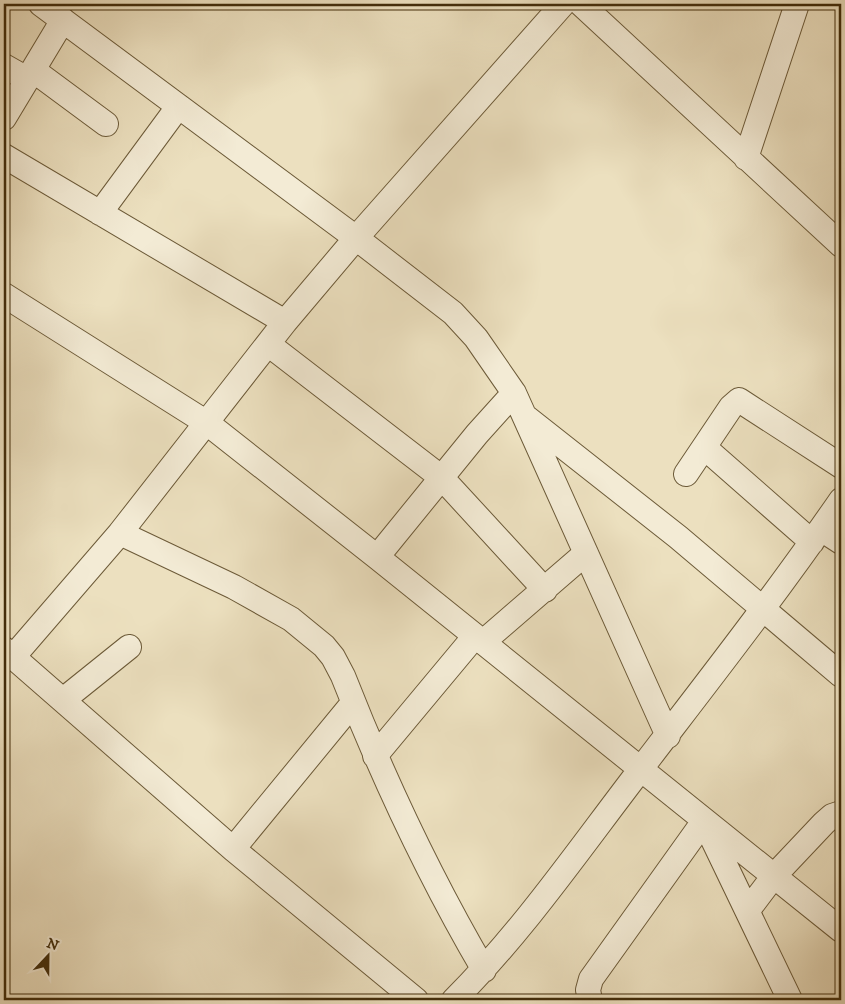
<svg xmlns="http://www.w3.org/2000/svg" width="845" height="1004" viewBox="0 0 845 1004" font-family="'IM FELL DW Pica',serif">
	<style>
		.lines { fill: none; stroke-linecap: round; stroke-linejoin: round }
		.minor-casing { stroke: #6c5a38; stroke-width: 26 }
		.minor { stroke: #f3ebd5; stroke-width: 24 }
	</style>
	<rect width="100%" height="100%" fill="#ece0bf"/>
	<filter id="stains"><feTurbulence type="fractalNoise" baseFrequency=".004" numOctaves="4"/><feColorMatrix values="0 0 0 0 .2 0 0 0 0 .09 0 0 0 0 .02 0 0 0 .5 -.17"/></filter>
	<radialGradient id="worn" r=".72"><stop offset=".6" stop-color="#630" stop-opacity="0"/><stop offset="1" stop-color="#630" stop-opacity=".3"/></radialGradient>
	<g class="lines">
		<g class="minor-casing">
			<path id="minor" d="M41 4 356 238 453 313 476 338 514 393 668 736
				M581 4 841 245
				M4 66 27 79
				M33 70 106 124
				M4 118 63 20
				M4 156 285 322
				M746 158 797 4
				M100 213 178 107
				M4 295 207 423 377 557 841 930
				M268 344 442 478 545 590
				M527 418 678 537 841 675
				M705 448 812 542
				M686 474 731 407 739 400 841 466
				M821 529 841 542
				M120 533 234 587 291 619 324 646 333 657 343 676C383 778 429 876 484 970
				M377 557 477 434 514 393
				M483 642 586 553
				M4 649 233 849 416 1000
				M13 657 120 533 285 322 356 238 563 4
				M63 700 129 647
				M375 756 475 636
				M233 849 353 703
				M748 910 773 877 824 823 832 816 841 813
				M454 1000C524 930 580 848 640 770 708 681 777 593 841 500
				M590 1000 588 990 591 979 704 821 790 1000"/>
		</g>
		<use href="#minor" class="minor"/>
	</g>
	<rect width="845" height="1004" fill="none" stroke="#ece0bf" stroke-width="20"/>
	<rect x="5" y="5" width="835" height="994" fill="none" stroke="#422d0b" stroke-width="2.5"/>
	<rect x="10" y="10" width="825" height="984" fill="none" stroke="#422d0b"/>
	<g transform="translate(48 956) rotate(22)" stroke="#f3ebd5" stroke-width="4" paint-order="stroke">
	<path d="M0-4L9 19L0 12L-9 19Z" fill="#422d0b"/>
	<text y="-8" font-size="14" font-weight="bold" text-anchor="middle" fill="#422d0b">N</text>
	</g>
	<rect width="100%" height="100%" filter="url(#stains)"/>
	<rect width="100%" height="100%" fill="url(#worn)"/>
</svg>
